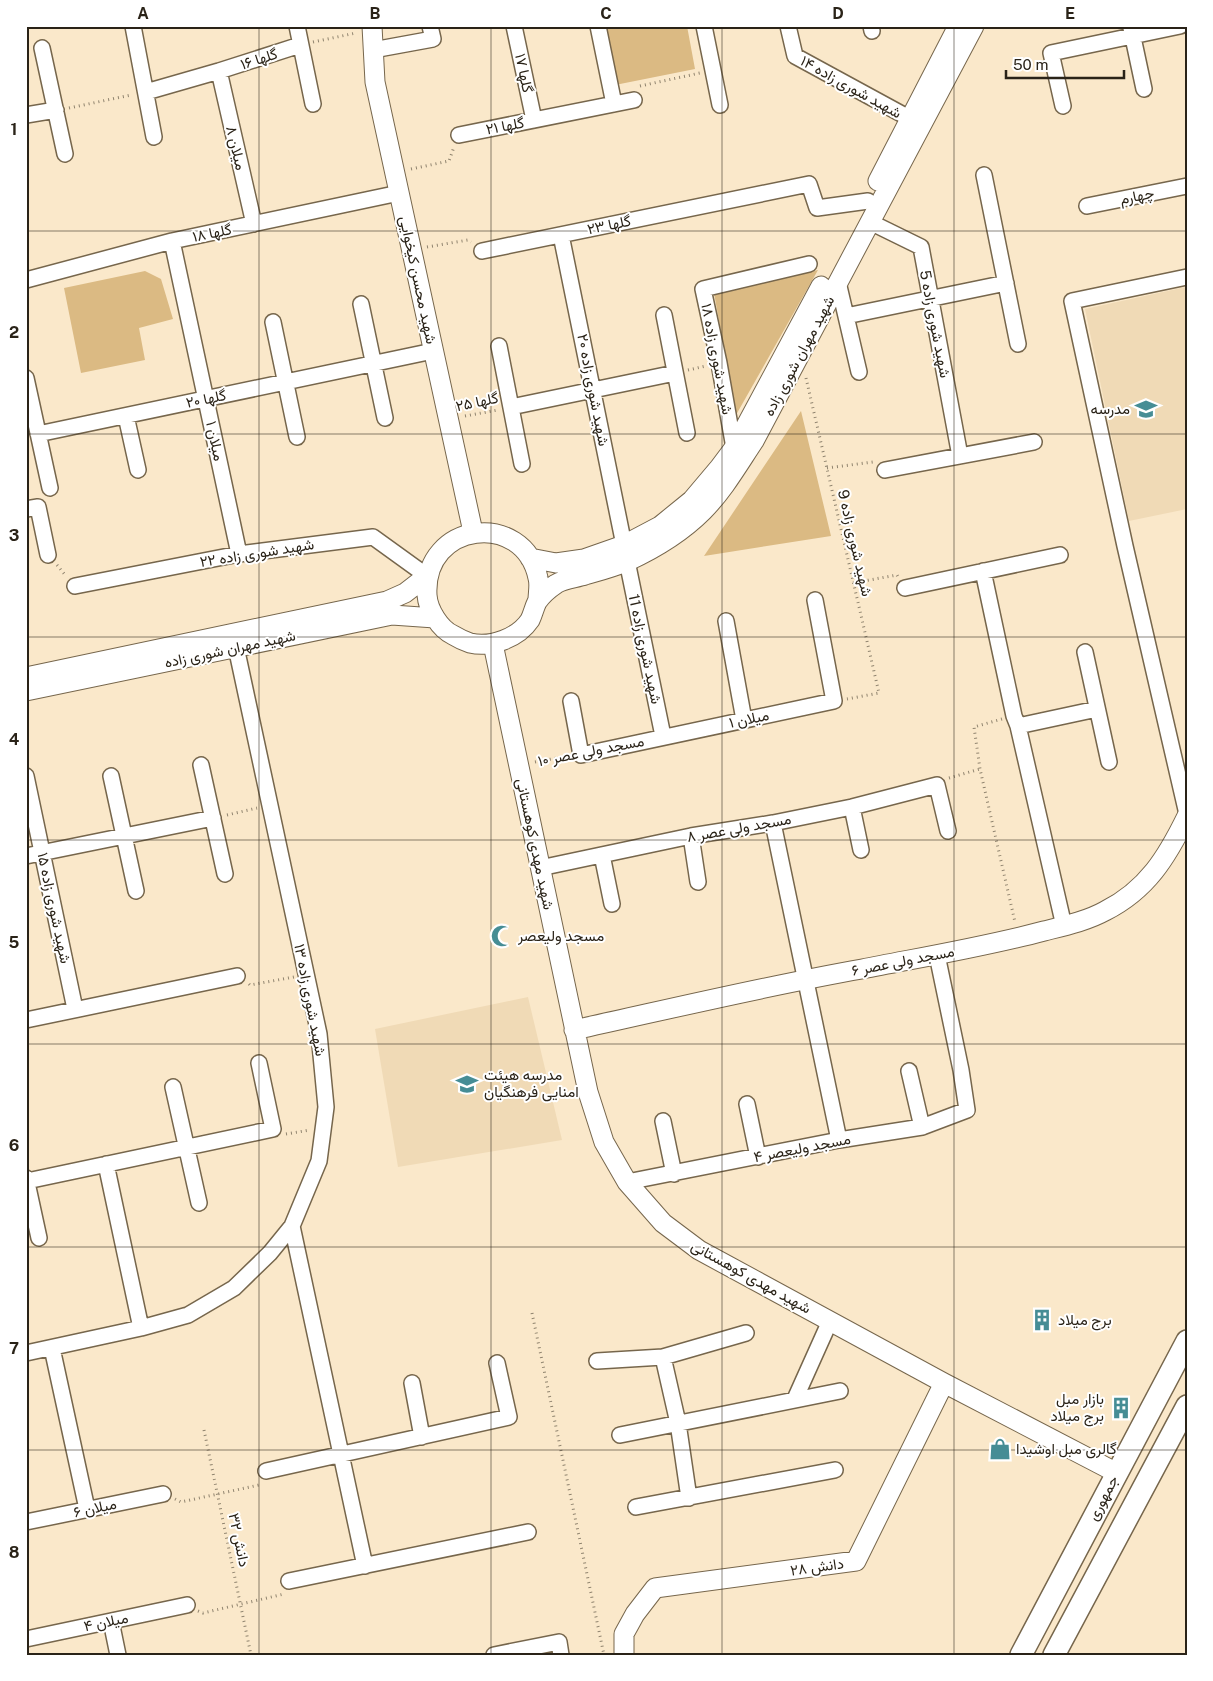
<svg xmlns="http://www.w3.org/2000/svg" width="1213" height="1681" viewBox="0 0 1213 1681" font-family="'Public Sans',Vazirmatn,sans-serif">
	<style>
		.built { fill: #f0dab6 }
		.green { fill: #dbba83 }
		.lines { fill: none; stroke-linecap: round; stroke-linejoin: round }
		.minor-casing { stroke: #76664c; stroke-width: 18 }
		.tertiary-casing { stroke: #76664c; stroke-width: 21 }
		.secondary-casing { stroke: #76664c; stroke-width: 24 }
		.path { stroke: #90846f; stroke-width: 3; stroke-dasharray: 1 4; stroke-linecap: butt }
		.minor { stroke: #fff; stroke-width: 15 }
		.tertiary { stroke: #fff; stroke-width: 19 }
		.secondary { stroke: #fff; stroke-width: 21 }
		.grid { fill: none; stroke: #2a2318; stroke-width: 1; stroke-opacity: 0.55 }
		.labels { text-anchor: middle; stroke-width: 4; stroke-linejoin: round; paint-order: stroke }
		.street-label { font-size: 15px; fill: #2a2318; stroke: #fff }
		.poi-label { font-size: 15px; fill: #2a2318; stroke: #fff; text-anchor: start }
		.neatline { fill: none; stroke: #2a2318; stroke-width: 2 }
		.grid-label { font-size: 16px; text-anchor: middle; font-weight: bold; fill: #2a2318 }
	</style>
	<rect width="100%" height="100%" fill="#fae8ca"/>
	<path class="built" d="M1186 287 1187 509 1129 521 1085 309Z
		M528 997 562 1140 398 1167 375 1029Z"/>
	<path class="green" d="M605 26H687L695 69 615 85Z
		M818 270 736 415 714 293Z
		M145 271 161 279 173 319 139 328 145 360 81 373 64 288Z
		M801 411 831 536 704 556Z"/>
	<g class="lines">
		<g class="minor-casing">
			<path id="minor" d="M133 26 154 137
				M297 26 313 104
				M514 26 534 120
				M598 26 614 104
				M704 26 720 105
				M788 26 795 56 909 118
				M871 26 872 31
				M1131 28 1144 89
				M42 48 65 154
				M373 50 433 39 430 26
				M219 71 254 224
				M146 92 219 71 300 45
				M1063 106 1051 53 1180 26
				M26 115 56 110
				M459 135 634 100
				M984 175 1018 344
				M1087 206 1187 186
				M870 222 921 247 960 456
				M561 235 624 545
				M172 241 239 554
				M482 251 809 184 817 208 868 201
				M1187 277 1072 301 1125 546 1187 814
				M26 280 172 241 399 193
				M838 282 859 372
				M361 304 385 418
				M664 315 687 433
				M846 316 1006 283
				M273 322 297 437
				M499 346 522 464
				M26 378 50 488
				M511 407 675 373
				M126 416 138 470
				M38 434 433 351
				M734 448 719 363 703 289 809 264
				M885 470 1034 442
				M26 509 38 507 48 555
				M627 561 663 736
				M983 571 1014 716 1018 726 1064 926
				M75 586 239 554 373 537 427 576
				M905 588 1060 555
				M726 621 744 720
				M1085 652 1109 762
				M571 701 581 755 834 701 815 600
				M1018 726 1097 709
				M201 765 225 874
				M26 776 75 1009
				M111 776 136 891
				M852 807 861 850
				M773 823 839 1140
				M691 836 698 882
				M602 855 612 904
				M26 856 213 818
				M540 868 691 836 773 823 852 807 937 785 948 831
				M26 1020 237 976
				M173 1087 199 1203
				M747 1104 758 1157
				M663 1121 674 1174
				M922 1127 967 1110 961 1070 937 955
				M106 1164 141 1328
				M26 1178 39 1238
				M27 1181 273 1129 259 1063
				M627 1182 839 1140 922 1127 909 1071
				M292 1226 365 1566
				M52 1348 87 1509
				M26 1353 141 1328 188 1315 234 1288 270 1253 292 1226 319 1161 326 1107 319 1034 236 647
				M663 1357 678 1423 689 1498
				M597 1361 663 1357 746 1333
				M412 1383 422 1437
				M795 1399 830 1321
				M620 1435 840 1391
				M266 1471 509 1417 497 1363
				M636 1507 835 1470
				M26 1522 163 1494
				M289 1581 528 1532
				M111 1621 118 1655
				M26 1639 187 1605
				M494 1655 559 1642 561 1655"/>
		</g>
		<g class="tertiary-casing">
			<path id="tertiary" d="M372 26 375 82 473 532
				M878 181 958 26
				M530 558 556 563 584 559 624 545 660 526 692 500 719 468 734 448 821 286
				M538 600C538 593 540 585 538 578 524 510 423 521 427 595 428 610 440 629 453 635 458 638 464 641 470 643 491 648 518 638 530 620 533 614 534 608 537 602 541 596 550 588 556 584 563 579 576 578 585 575 599 571 614 567 628 561 654 549 682 532 703 511 723 491 738 465 754 441L974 26
				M493 644 588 1092 604 1142 627 1182 663 1223 699 1250 944 1383 1117 1473
				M26 677 387 601 405 593 427 576
				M26 691 392 615 435 618
				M574 1030C670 1009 765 986 862 969 923 957 984 947 1044 931 1064 926 1087 921 1105 911 1147 890 1167 857 1187 816
				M624 1655V1634L635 1614 655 1588 856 1561 944 1383"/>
		</g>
		<g class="secondary-casing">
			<path id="secondary" d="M1021 1655 1187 1341
				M1054 1655 1187 1406"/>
		</g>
		<path class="path" d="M313 42 356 33
			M640 86 700 73
			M69 108 131 95
			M411 169 449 161 454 147
			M427 247 468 240 471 242
			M688 370 706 366
			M806 378 879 693 847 699
			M465 416 498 410
			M827 468 873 462
			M57 565 66 576
			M853 583 897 575 898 577
			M1002 719 974 727 980 769 1015 922
			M535 762 568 756
			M949 778 980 769
			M227 815 257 808
			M249 984 250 985 294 977
			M286 1134 310 1130
			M532 1313 604 1655
			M204 1430 251 1655
			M175 1499 181 1502 259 1485 260 1483
			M198 1611 203 1613 284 1594"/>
		<use href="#minor" class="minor"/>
		<use href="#tertiary" class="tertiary"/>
		<use href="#secondary" class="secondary"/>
	</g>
	<path class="grid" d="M259 26V1655M491 26V1655M722 26V1655M954 26V1655M26 231H1187M26 434H1187M26 637H1187M26 840H1187M26 1044H1187M26 1247H1187M26 1450H1187"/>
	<defs>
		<g id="school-bare" transform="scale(1.725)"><path d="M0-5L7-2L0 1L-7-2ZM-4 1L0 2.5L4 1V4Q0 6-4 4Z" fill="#468d95" stroke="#fff" stroke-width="2.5" paint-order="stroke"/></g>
		<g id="mosque-bare" transform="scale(1.725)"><path d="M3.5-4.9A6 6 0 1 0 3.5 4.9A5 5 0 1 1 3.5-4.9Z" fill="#468d95" stroke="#fff" stroke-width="2.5" paint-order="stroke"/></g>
		<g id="building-bare" transform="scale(1.725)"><path d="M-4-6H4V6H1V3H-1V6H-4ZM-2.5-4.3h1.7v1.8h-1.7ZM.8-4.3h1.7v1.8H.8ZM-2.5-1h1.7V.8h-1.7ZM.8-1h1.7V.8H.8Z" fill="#468d95" stroke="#fff" stroke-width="2.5" paint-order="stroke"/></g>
		<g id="shop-bare" transform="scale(1.725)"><path d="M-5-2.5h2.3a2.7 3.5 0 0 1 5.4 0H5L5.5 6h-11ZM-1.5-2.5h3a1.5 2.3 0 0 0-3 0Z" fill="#468d95" stroke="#fff" stroke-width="2.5" paint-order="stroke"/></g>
	</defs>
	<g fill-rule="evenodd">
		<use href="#school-bare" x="1146" y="409"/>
		<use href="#mosque-bare" x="502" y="936"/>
		<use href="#school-bare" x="467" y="1084"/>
		<use href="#building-bare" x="1042" y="1320"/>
		<use href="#building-bare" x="1121" y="1408"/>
		<use href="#shop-bare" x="1000" y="1449"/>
	</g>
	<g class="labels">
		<g class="street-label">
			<text transform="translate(259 59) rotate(-18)" y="5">گلها ۱۶</text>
			<text transform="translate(524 73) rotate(78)" y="5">گلها ۱۷</text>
			<text transform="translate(851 87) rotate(29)" y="5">شهید شوری زاده ۱۴</text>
			<text transform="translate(505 126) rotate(-11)" y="5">گلها ۲۱</text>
			<text transform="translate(236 148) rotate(77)" y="5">میلان ۸</text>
			<text transform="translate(1137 196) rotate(-11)" y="5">چهارم</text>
			<text transform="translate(609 225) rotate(-12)" y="5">گلها ۲۳</text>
			<text transform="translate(212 233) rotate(-12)" y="5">گلها ۱۸</text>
			<text transform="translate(418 280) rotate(78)" y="5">شهید محسن کیخوایی</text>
			<text transform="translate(935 324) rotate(79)" y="5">شهید شوری زاده 5</text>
			<text transform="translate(799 356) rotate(-62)" y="5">شهید مهران شوری زاده</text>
			<text transform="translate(717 359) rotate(79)" y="5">شهید شوری زاده ۱۸</text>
			<text transform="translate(593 390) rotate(79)" y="5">شهید شوری زاده ۲۰</text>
			<text transform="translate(206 399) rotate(-12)" y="5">گلها ۲۰</text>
			<text transform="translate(477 402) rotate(-12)" y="5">گلها ۲۵</text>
			<text transform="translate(215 441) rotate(78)" y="5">میلان ۱</text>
			<text transform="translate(855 543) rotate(77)" y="5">شهید شوری زاده 9</text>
			<text transform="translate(257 553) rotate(-9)" y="5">شهید شوری زاده ۲۲</text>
			<text transform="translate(230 649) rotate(-12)" y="5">شهید مهران شوری زاده</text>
			<text transform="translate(645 649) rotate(78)" y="5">شهید شوری زاده 11</text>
			<text transform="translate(749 719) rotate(-12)" y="5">میلان ۱</text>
			<text transform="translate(591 751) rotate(-11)" y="5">مسجد ولی عصر ۱۰</text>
			<text transform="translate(739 828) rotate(-10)" y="5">مسجد ولی عصر ۸</text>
			<text transform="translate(535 844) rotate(78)" y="5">شهید مهدی کوهستانی</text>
			<text transform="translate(54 908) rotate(78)" y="5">شهید شوری زاده ۱۵</text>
			<text transform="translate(903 961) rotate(-11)" y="5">مسجد ولی عصر ۶</text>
			<text transform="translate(310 1000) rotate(79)" y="5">شهید شوری زاده ۱۳</text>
			<text transform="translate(802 1148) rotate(-11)" y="5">مسجد ولیعصر ۴</text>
			<text transform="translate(751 1277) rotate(29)" y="5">شهید مهدی کوهستانی</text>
			<text transform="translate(1103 1498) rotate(-62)" y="5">جمهوری</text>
			<text transform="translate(95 1508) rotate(-12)" y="5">میلان ۶</text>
			<text transform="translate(239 1540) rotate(78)" y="5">دانش ۳۲</text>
			<text transform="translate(817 1567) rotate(-8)" y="5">دانش ۲۸</text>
			<text transform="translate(106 1622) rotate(-12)" y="5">میلان ۴</text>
		</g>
		<g class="poi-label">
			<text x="1130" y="414" text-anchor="end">مدرسه</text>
			<text x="518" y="941">مسجد ولیعصر</text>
			<text x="484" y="1080">مدرسه هیئت<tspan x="484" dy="17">امنایی فرهنگیان</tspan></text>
			<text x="1058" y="1325">برج میلاد</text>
			<text x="1104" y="1404" text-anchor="end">بازار مبل<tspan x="1104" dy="17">برج میلاد</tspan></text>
			<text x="1016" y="1454">گالری مبل اوشیدا</text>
		</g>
	</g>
	<rect width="1213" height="1681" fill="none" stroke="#ffffff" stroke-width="55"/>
	<path d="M1006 70v8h118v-8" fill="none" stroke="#2a2318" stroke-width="2.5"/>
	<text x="1013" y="70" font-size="15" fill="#2a2318" stroke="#ffffff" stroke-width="4" paint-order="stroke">50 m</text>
	<rect x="28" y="28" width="1158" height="1626" class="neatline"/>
	<g class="grid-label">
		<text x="143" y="19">A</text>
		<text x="375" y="19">B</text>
		<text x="606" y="19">C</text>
		<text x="838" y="19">D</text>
		<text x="1070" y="19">E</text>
		<text x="14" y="135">1</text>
		<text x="14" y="338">2</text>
		<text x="14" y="541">3</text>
		<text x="14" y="745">4</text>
		<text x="14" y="948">5</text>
		<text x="14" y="1151">6</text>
		<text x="14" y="1354">7</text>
		<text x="14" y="1558">8</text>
	</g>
</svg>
